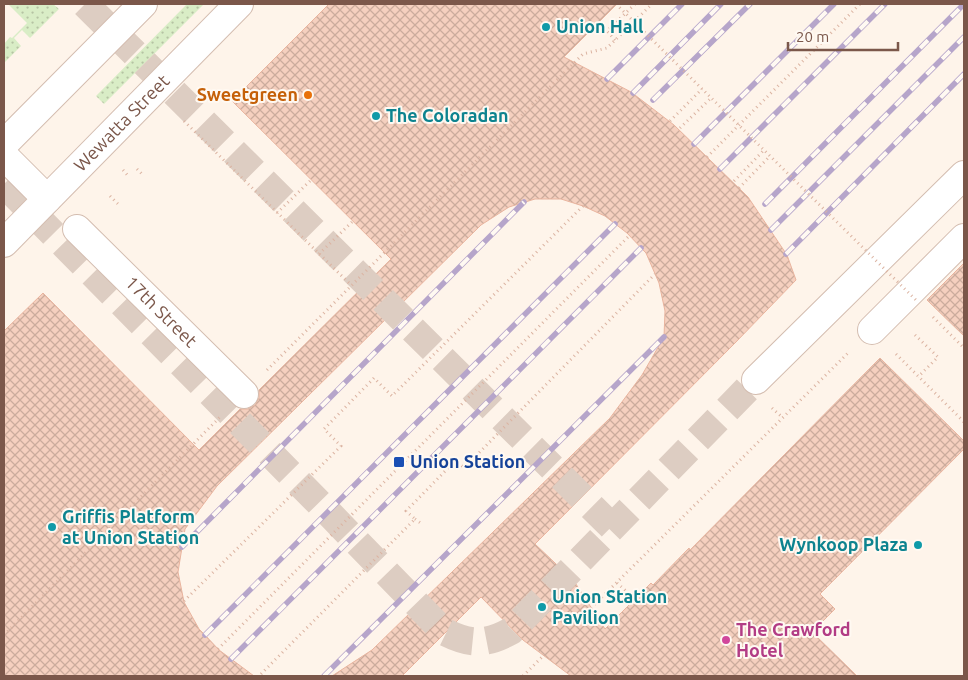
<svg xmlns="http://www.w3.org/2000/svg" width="968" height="680" viewBox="0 0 968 680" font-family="Ubuntu,sans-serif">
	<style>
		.grass { fill: url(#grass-dots) }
		.building { fill: url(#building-cross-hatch); stroke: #e9b49e }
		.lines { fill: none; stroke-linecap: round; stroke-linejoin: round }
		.minor-tunnel { stroke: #ddcdc2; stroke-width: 28; stroke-dasharray: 28 14; stroke-linecap: butt }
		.minor-casing { stroke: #d4bdb0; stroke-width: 30 }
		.path { stroke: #dbb3a1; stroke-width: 3; stroke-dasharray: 1 4; stroke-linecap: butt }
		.minor { stroke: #fff; stroke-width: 28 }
		.rail-casing { stroke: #b6a5ca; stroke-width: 5.5 }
		.rail { stroke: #fff9f2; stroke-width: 4; stroke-dasharray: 11; stroke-linecap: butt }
		.path-bridge { stroke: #dbb3a1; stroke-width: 3; stroke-dasharray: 1 4; stroke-linecap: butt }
		.culture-dot { fill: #0f9aa8; stroke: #fff9f2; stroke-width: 2 }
		.food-dot { fill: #e8710a; stroke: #fff9f2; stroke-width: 2 }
		.transit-dot { fill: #1a4fb4; stroke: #fff9f2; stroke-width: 2 }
		.hotel-dot { fill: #d1479c; stroke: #fff9f2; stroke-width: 2 }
		.labels { text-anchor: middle; stroke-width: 4; stroke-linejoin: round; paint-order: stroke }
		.culture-label { font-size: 18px; font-weight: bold; fill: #0d838f; stroke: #fff9f2; text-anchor: start }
		.food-label { font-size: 18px; font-weight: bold; fill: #c56008; stroke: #fff9f2; text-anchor: end }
		.street-label { font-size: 18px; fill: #7b574a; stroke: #fff9f2 }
		.transit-label { font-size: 18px; font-weight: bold; fill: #164399; stroke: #fff9f2; text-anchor: start }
		.hotel-label { font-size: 18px; font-weight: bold; fill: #b23c85; stroke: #fff9f2; text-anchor: start }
	</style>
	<defs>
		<pattern id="grass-dots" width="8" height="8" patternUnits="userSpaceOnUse" patternTransform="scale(1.25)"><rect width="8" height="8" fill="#d9edc6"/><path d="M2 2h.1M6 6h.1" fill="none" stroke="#b5c3a3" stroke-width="1.8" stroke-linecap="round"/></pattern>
		<pattern id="building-cross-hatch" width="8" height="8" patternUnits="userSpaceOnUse" patternTransform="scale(1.25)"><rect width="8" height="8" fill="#f5d0bf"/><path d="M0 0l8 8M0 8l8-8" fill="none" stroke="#cbac9d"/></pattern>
	</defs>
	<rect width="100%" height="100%" fill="#fef4ea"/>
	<path class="grass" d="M8 4H53L59 9 30 38 22 30 14 38 21 46 4 63V44L10 37 12 38 27 23Z
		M187 4H204L104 104 96 96Z"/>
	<path class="building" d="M329 4H617L564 57 631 92 674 125 748 197 787 255 796 280 735 343 535 544 574 581 605 629 651 583 653 585 689 548 690 550 880 358 964 441V449L820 594 835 609 812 632 857 676H571L523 640 481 597 402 676H332L372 650 610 418 642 375 664 337 665 311 659 283 646 253 627 233 605 216 583 206 561 199H535L509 207 481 225 217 486 185 529 178 572 184 602 199 629 205 635 219 650 254 676H4V331L43 293 199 450 240 409H248L255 405 259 398V390L391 259 232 101Z
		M964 263V336L927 300Z"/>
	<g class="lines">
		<path class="minor-tunnel" d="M85 4 613 528
			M4 184 322 506 443 631C470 645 485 645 511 631L756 380"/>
		<g class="minor-casing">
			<g id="minor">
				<path d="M4 144 143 4"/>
				<path d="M4 156 47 199"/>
				<path id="s1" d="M77 229 244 394"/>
				<path id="s2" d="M4 243 239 4"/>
				<path d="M872 330 964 238"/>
				<path d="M756 380 964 175"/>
			</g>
		</g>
		<path class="path" d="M615 40 607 31 635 4
			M184 121 351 285
			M670 121 702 89
			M680 128 711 98
			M707 157 860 4
			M137 169 143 175
			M123 170 129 177
			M734 181 764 150
			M739 188 770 156
			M110 196 118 204
			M277 213 311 180
			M319 254 353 221
			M933 317 964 348
			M915 335 938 357 918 377
			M896 354 964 422
			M267 370 583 54 607 48 652 4
			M772 408 783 418
			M415 519 422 524
			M617 583 635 599
			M184 601 341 446 324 429 374 378 392 396 583 206
			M591 608 848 353
			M4 635 220 417
			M218 649 629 236
			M261 674 415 519 406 511 456 460 464 468 655 274
			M523 676 544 655"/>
		<use href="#minor" class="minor"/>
		<g class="rail-casing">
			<path id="rail" d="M607 79 682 4
				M633 93 721 4
				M653 100 750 4
				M694 144 834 4
				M720 169 885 4
				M765 204 964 4
				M771 230 964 37
				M786 254 964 74
				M182 547 524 202
				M205 635 615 224
				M231 659 641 248
				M324 676 664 337"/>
		</g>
		<use href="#rail" class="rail"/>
		<path class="path-bridge" d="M616 4 917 301"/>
	</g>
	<g class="culture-dot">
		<circle cx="546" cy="27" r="5"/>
		<circle cx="376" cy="116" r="5"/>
		<circle cx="52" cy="527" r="5"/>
		<circle cx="918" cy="545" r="5"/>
		<circle cx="542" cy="607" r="5"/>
	</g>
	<circle class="food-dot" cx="308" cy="95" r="5"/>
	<rect class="transit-dot" x="393" y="456" width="12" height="12" rx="2.5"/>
	<circle class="hotel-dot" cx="726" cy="640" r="5"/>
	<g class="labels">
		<g class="culture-label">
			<text x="556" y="33">Union Hall</text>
			<text x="386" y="122">The Coloradan</text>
			<text x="62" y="523">Griffis Platform<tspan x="62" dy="21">at Union Station</tspan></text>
			<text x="908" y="551" text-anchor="end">Wynkoop Plaza</text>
			<text x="552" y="603">Union Station<tspan x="552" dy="21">Pavilion</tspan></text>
		</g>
		<g class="food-label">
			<text x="298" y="101">Sweetgreen</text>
		</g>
		<g class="street-label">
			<text dy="6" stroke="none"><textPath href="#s2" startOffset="168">Wewatta Street</textPath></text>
			<text dy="6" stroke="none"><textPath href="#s1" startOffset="118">17th Street</textPath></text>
		</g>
		<g class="transit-label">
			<text x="410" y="468">Union Station</text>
		</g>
		<g class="hotel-label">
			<text x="736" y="636">The Crawford<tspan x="736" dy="21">Hotel</tspan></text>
		</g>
	</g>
	<rect width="968" height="680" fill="none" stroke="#7b574a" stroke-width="10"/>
	<path d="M788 42v8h110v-8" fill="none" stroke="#7b574a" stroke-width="2.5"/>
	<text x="796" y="42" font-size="15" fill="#7b574a" stroke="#fff9f2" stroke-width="4" paint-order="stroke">20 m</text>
</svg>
